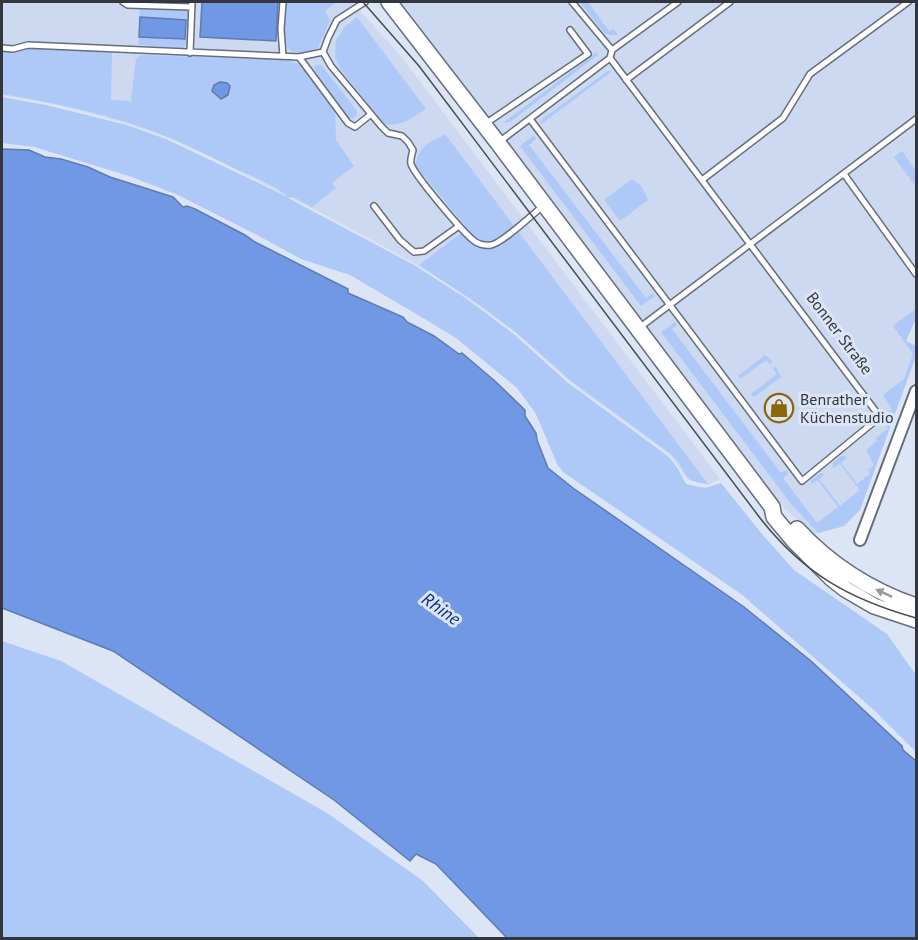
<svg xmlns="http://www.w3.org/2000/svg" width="918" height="940" viewBox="0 0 918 940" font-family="'PT Sans',sans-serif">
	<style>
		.built { fill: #ccd9f1 }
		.green { fill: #aec8f8 }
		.water { fill: #7098e5; stroke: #5e7bb3; stroke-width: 1.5 }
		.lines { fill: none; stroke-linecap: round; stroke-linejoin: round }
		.service-casing { stroke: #666e7c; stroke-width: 8 }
		.minor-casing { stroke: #666e7c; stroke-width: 14 }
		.secondary-casing { stroke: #666e7c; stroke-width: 18 }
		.service { stroke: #fff; stroke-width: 5 }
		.minor { stroke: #fff; stroke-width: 10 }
		.secondary { stroke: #fff; stroke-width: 15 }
		.tram { stroke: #474b53; stroke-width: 1.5 }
		.oneway { fill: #999a9e }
		.labels { text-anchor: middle; stroke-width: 6; stroke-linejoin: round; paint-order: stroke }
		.street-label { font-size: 16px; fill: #33363d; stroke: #dce5f6 }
		.poi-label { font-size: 16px; fill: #33363d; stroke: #dce5f6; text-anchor: start }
		.water-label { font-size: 18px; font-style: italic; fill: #052d85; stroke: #dce5f6 }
	</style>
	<rect width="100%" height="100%" fill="#dce5f6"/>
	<path class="built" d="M2 2H352L400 55 720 479 708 485 688 480 670 455 569 381 517 334 467 297 419 266 335 220 211 157 166 137 126 123 58 105 2 95Z
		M395 2H916V318L906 341 916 346V356L860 510 844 526 818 533 814 535 781 505 453 70Z"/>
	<path class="green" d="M285 2H337L325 11 330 20 318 48C311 50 301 54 294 52 278 48 284 14 285 2Z
		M580 2H588L609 31 613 29 618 35H609L604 33Z
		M139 6 188 9 187 44 183 48 138 45 139 37 184 39 186 20 140 17Z
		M357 17 426 109C412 118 401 127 384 124L341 70 335 57 336 40 345 27Z
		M30 47 112 51 111 100 131 101 136 59 141 55 281 60 291 61 302 65 335 108 336 140 354 166 332 183 336 188 312 207 293 197 288 198 416 266 467 299 515 335 567 382 669 457 678 469 686 484 705 488 721 483 762 534 794 570 887 634 916 675V752L874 710 741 594 563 472 557 464 536 414 517 388 456 338 428 321 350 275 301 259 257 235 178 195 129 176 34 147 2 143V97L46 105 127 125 166 139 288 197C276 185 251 176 236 169 212 158 189 145 165 136 113 115 57 103 2 94V49Z
		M597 52 598 54 595 57 510 122 503 123Z
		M316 65H321L323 67 357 111C357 117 353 120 348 118L315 71 314 67Z
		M608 71H612L540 125 542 119Z
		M445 134 708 484C680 482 688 470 671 454L570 380 518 334 484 308 419 265 461 233C470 242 486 253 500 246 504 245 507 239 510 236L507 232 494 243 484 242 475 238 415 165C418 154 422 146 432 141 437 138 440 138 445 134Z
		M534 135 536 139 529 145 646 298 653 293 655 296 641 306 520 146Z
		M902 151 916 171V187L894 157Z
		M632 179 642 187 648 200 620 221 604 200Z
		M916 306V318L906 341 916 346V356L893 419 889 417 886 414 892 409 883 395 904 379 913 354 893 326 914 310Z
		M675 322 677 325 672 329 781 473 786 470 789 473 783 478 817 523 838 507 818 480 811 484V480L821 473 825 474 819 479 840 506 860 490 840 464 833 468V463L841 456H844L847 458 841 463 857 484 870 474 868 470 874 465 866 450 877 441 876 438 888 429 883 422 887 419 892 422 860 510 844 526 818 533 792 505 661 332Z
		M765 355 773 362 770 364 766 360 740 379 738 376Z
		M776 367 781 377 754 397 751 394 777 374 773 369Z
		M2 641 61 661 327 813 423 881 479 938H2Z"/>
	<path class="water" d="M202 2H278L276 41 200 37Z
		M140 17 186 20 185 39 139 37Z
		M220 82 227 83 230 86 228 95 221 99 212 91 214 85Z
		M2 149 29 150 45 157 61 159 88 167 110 177 173 197 183 207 187 206 195 209 245 235 255 242 348 289V293L403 317 407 322 434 336 459 354 462 353 496 382 525 410V416L536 433 537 440 548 468 573 488 744 607 811 661 902 746 903 750 916 761V938H507L436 864 416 854 410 861 334 800 113 651 2 608Z"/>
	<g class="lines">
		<g class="service-casing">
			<path id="service" d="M123 2 128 5 192 7
				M283 2 281 29 283 56
				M365 2 337 20 328 38 323 52 331 66 381 126 388 133 402 136 408 142 413 150C412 155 410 159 411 164 415 176 462 231 473 240 477 244 485 246 491 245 501 244 533 214 543 206
				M572 2 612 50
				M2 48 13 49 28 45 299 57 323 52
				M190 53 192 2
				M299 57 348 123 355 127 370 115
				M626 80 730 2
				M530 119 802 481 880 417 610 58
				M485 124 588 54 570 30
				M499 142 610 58 612 50 678 2
				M844 174 916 274
				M702 180 783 118 810 74 908 2
				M374 206 400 240 414 252 424 251 459 226
				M639 328 916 119"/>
		</g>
		<g class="minor-casing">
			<path id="minor" d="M860 540 916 391"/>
		</g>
		<g class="secondary-casing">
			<path id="secondary" d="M389 2 498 143 760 491 772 507 774 517 794 541 831 578 845 589 874 606 916 620
				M797 529C829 564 871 591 916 606"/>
		</g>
		<use href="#service" class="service"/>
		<use href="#minor" class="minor"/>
		<use href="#secondary" class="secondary"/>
		<path class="tram" d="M363 2 419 66 760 518C804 574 849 599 916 618"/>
	</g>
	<defs><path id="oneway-solid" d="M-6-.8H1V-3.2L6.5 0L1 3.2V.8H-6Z" transform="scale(1.5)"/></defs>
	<use class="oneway" href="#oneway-solid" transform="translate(884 593) rotate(-155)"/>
	<defs>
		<g id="shop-ring" transform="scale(1.5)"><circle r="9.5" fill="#dce5f6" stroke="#8c6608" stroke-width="1.5"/><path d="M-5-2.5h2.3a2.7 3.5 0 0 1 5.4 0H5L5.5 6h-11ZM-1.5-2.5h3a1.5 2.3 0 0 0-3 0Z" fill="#8c6608"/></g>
	</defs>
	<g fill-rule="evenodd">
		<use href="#shop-ring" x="779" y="408"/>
	</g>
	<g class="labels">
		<g class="street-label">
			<text transform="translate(840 333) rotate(53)" y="6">Bonner Straße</text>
		</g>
		<g class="poi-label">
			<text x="800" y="405">Benrather<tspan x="800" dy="18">Küchenstudio</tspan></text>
		</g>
		<g class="water-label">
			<text transform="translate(441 609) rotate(35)" y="6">Rhine</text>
		</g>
	</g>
	<rect width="918" height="940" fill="none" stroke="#33363d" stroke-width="6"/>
</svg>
